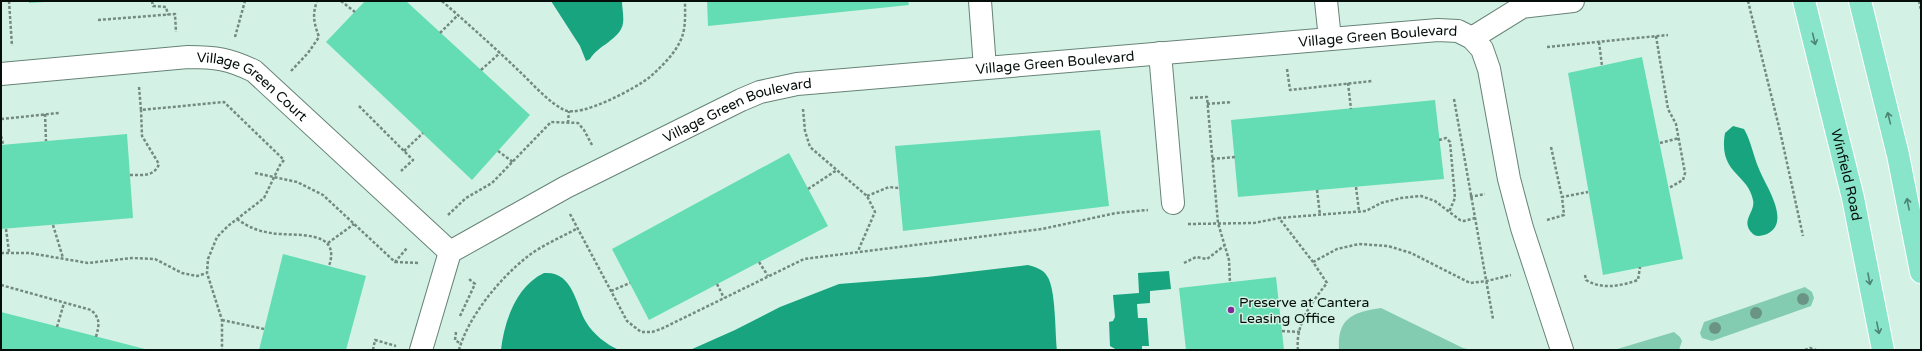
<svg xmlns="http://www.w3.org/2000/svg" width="1922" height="351" viewBox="0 0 1922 351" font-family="'Varela Round',sans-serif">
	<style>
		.green { fill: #83ccb1 }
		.water { fill: #17a47e }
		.building { fill: #64ddb4 }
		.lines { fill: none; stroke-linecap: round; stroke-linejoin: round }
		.minor-casing { stroke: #678377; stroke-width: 24 }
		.major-casing { stroke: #fff; stroke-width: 24 }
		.path { stroke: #748980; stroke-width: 2.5; stroke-dasharray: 3 2; stroke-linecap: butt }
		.minor { stroke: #fff; stroke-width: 22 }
		.major { stroke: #89e5ca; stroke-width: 22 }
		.tree { fill: #6a9586 }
		.oneway { stroke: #4e8474 }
		.poi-dot { fill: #802a98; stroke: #d3f2e5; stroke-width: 1.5 }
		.labels { text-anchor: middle; stroke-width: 3; stroke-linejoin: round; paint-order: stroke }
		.street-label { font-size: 14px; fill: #050e0a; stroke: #d3f2e5 }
		.poi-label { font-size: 14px; fill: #050e0a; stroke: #d3f2e5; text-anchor: start }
	</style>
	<rect width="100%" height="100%" fill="#d3f2e5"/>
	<path class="green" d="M1805 287 1812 292 1814 298 1811 306 1712 341 1702 338 1700 333 1704 322Z
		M1381 308 1463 348 1472 350H1339C1337 318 1353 312 1381 308Z
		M1674 332 1680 337 1682 341 1679 350H1614Z"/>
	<path class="water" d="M551 1H622C622 8 624 16 623 23 621 39 597 46 590 59L586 61 580 46Z
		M1733 126 1744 129C1751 141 1753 155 1759 169 1765 185 1792 222 1767 234 1762 236 1756 237 1753 234 1739 221 1756 212 1753 200 1748 173 1718 174 1725 133Z
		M1028 265C1035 267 1043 269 1047 276 1056 288 1055 333 1057 350H690L735 330 780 307 839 284 927 277Z
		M1169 271 1171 289 1150 291V303L1137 304 1138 318H1147L1149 346H1142V350H1117L1110 346 1109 322 1113 321 1115 317 1113 295 1139 293 1138 273Z
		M544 273C573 271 575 303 586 322 593 334 607 345 619 350H501C504 322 516 286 544 273Z"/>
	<path class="building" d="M29 1H45V2L29 3Z
		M365 1H406L530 115 472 180 326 42Z
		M707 1H908L909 5 708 26Z
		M1642 57 1683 259 1603 275 1568 73Z
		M1435 100 1444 179 1238 197 1231 120Z
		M1100 130 1109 206 903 231 895 146Z
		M127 134 133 218 1 229V145Z
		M789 153 828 226 649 320 612 249Z
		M283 254 366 276 346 350H259Z
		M1276 277 1284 350H1186L1179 288Z
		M1 312 145 349V350H1Z"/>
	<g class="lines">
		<g class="minor-casing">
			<g id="minor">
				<path d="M980 1 985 68"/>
				<path d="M1326 1 1330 39"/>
				<path d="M1472 38 1522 7 1573 1"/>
				<path d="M1160 53 1173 203"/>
				<path id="s1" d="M1 74 188 57C216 57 229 59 254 71L450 252"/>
				<path id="s2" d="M421 350 450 252 566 187 741 100 760 92 797 84 1438 30 1458 31 1472 38 1482 49 1489 69 1509 179 1522 228 1562 350"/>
			</g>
		</g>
		<g class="major-casing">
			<g id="major">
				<path id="s3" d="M1804 1 1853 198 1883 350"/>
				<path d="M1860 1 1898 155 1921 272"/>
			</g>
		</g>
		<path class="path" d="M9 1 12 46
			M152 1 153 6 166 7 168 15
			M341 1 355 12
			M442 1C468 24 493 46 518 70 532 83 547 101 564 110 581 118 636 88 650 77 662 66 676 53 682 37 686 26 685 12 685 1
			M1748 1 1780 131 1803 236
			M1919 1 1921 10
			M98 20 175 14 176 32
			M440 33 458 15
			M1656 36 1668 109 1676 124 1685 173 1683 180 1669 188
			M235 37 245 1
			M1599 42 1602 66
			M1547 47 1668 35
			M1287 69 1290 90 1372 81
			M481 70 500 53
			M291 71 308 53 319 37C314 23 312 15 317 1
			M1348 83 1351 109
			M139 87 141 110 224 102 284 160 280 165 264 198 228 226 217 237 208 259 207 273 222 320V350
			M1190 98 1207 97 1218 223 1229 260 1230 283
			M1454 99 1493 319
			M1207 104 1232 102
			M359 106 413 160 401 171
			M803 109 805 131 810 147 867 196 875 212 858 251
			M45 114 46 141
			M1 119 59 113
			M568 123 569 111
			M1 136 3 144
			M1439 140 1446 138 1450 142 1455 198 1449 212
			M1660 143 1679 138
			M1551 147 1562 197
			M404 151 423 133
			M498 151 513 162
			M1212 159 1235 157
			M255 173 297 182 323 195 395 262 407 248
			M130 175C142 175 154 177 159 164L142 136 141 110
			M1356 187 1359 211
			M808 189 837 170
			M1317 190 1320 215
			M867 196 889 187 899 188
			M1470 197 1485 194
			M570 214 627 321 641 332H652L661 329 804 259 1042 229 1116 213 1148 210
			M448 215 466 198 492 183 551 122 578 123 584 130 592 145
			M237 219C248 227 258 231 271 233 294 237 342 228 329 266
			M1547 220 1564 215 1562 197 1588 192
			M1188 224 1254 223 1279 218
			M53 225 63 258
			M6 229 9 252
			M328 243 354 224
			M1 253H29L88 263 132 258 155 259 182 273 197 276 207 273
			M395 262 420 263
			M759 262 768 276
			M1313 262 1337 249 1359 244 1388 246 1411 253 1470 283 1487 281 1511 275
			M1184 263 1196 257 1207 259 1224 246
			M1585 275 1586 280C1603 290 1620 286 1638 280L1640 267
			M717 284 724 298
			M1 285 91 310C101 319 99 325 96 337
			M611 291 630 283
			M460 316 475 284 469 279
			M222 320 264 329
			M57 327 64 303
			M1282 331 1300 332
			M456 332 455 340 461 344
			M373 350 375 340 396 346
			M459 350C468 317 500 278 527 257 542 245 562 237 578 228
			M1298 350C1295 324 1312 302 1327 283L1313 262 1279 218 1366 211 1381 203 1401 198 1421 196 1435 201 1460 220 1464 221 1475 218
			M1805 350 1810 348 1816 350"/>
		<use href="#minor" class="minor"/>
		<use href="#major" class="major"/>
	</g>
	<g class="tree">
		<circle cx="1803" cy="299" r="6"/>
		<circle cx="1756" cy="313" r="6"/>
		<circle cx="1715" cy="328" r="6"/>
	</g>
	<defs><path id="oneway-shaft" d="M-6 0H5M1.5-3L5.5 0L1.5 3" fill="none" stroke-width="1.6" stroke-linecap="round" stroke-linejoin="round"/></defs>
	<g class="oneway">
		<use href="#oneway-shaft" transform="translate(1814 39) rotate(76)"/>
		<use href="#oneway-shaft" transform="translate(1889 118) rotate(-104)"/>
		<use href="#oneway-shaft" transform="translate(1908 204) rotate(-101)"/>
		<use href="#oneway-shaft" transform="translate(1869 279) rotate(80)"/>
		<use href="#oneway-shaft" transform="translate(1878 328) rotate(78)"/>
	</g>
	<circle class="poi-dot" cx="1231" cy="310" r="4"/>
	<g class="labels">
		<g class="street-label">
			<text dy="5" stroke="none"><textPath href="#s2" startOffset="1072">Village Green Boulevard</textPath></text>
			<text dy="5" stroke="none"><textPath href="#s2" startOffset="748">Village Green Boulevard</textPath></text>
			<text dy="5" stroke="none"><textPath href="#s1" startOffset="261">Village Green Court</textPath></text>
			<text dy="5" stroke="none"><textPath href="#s2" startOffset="424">Village Green Boulevard</textPath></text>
			<text dy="5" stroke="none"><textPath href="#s3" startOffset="179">Winfield Road</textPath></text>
		</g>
		<g class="poi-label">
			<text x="1239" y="307">Preserve at Cantera<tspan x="1239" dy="16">Leasing Office</tspan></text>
		</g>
	</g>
	<rect width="1922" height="351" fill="none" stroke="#050e0a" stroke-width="4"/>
</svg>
